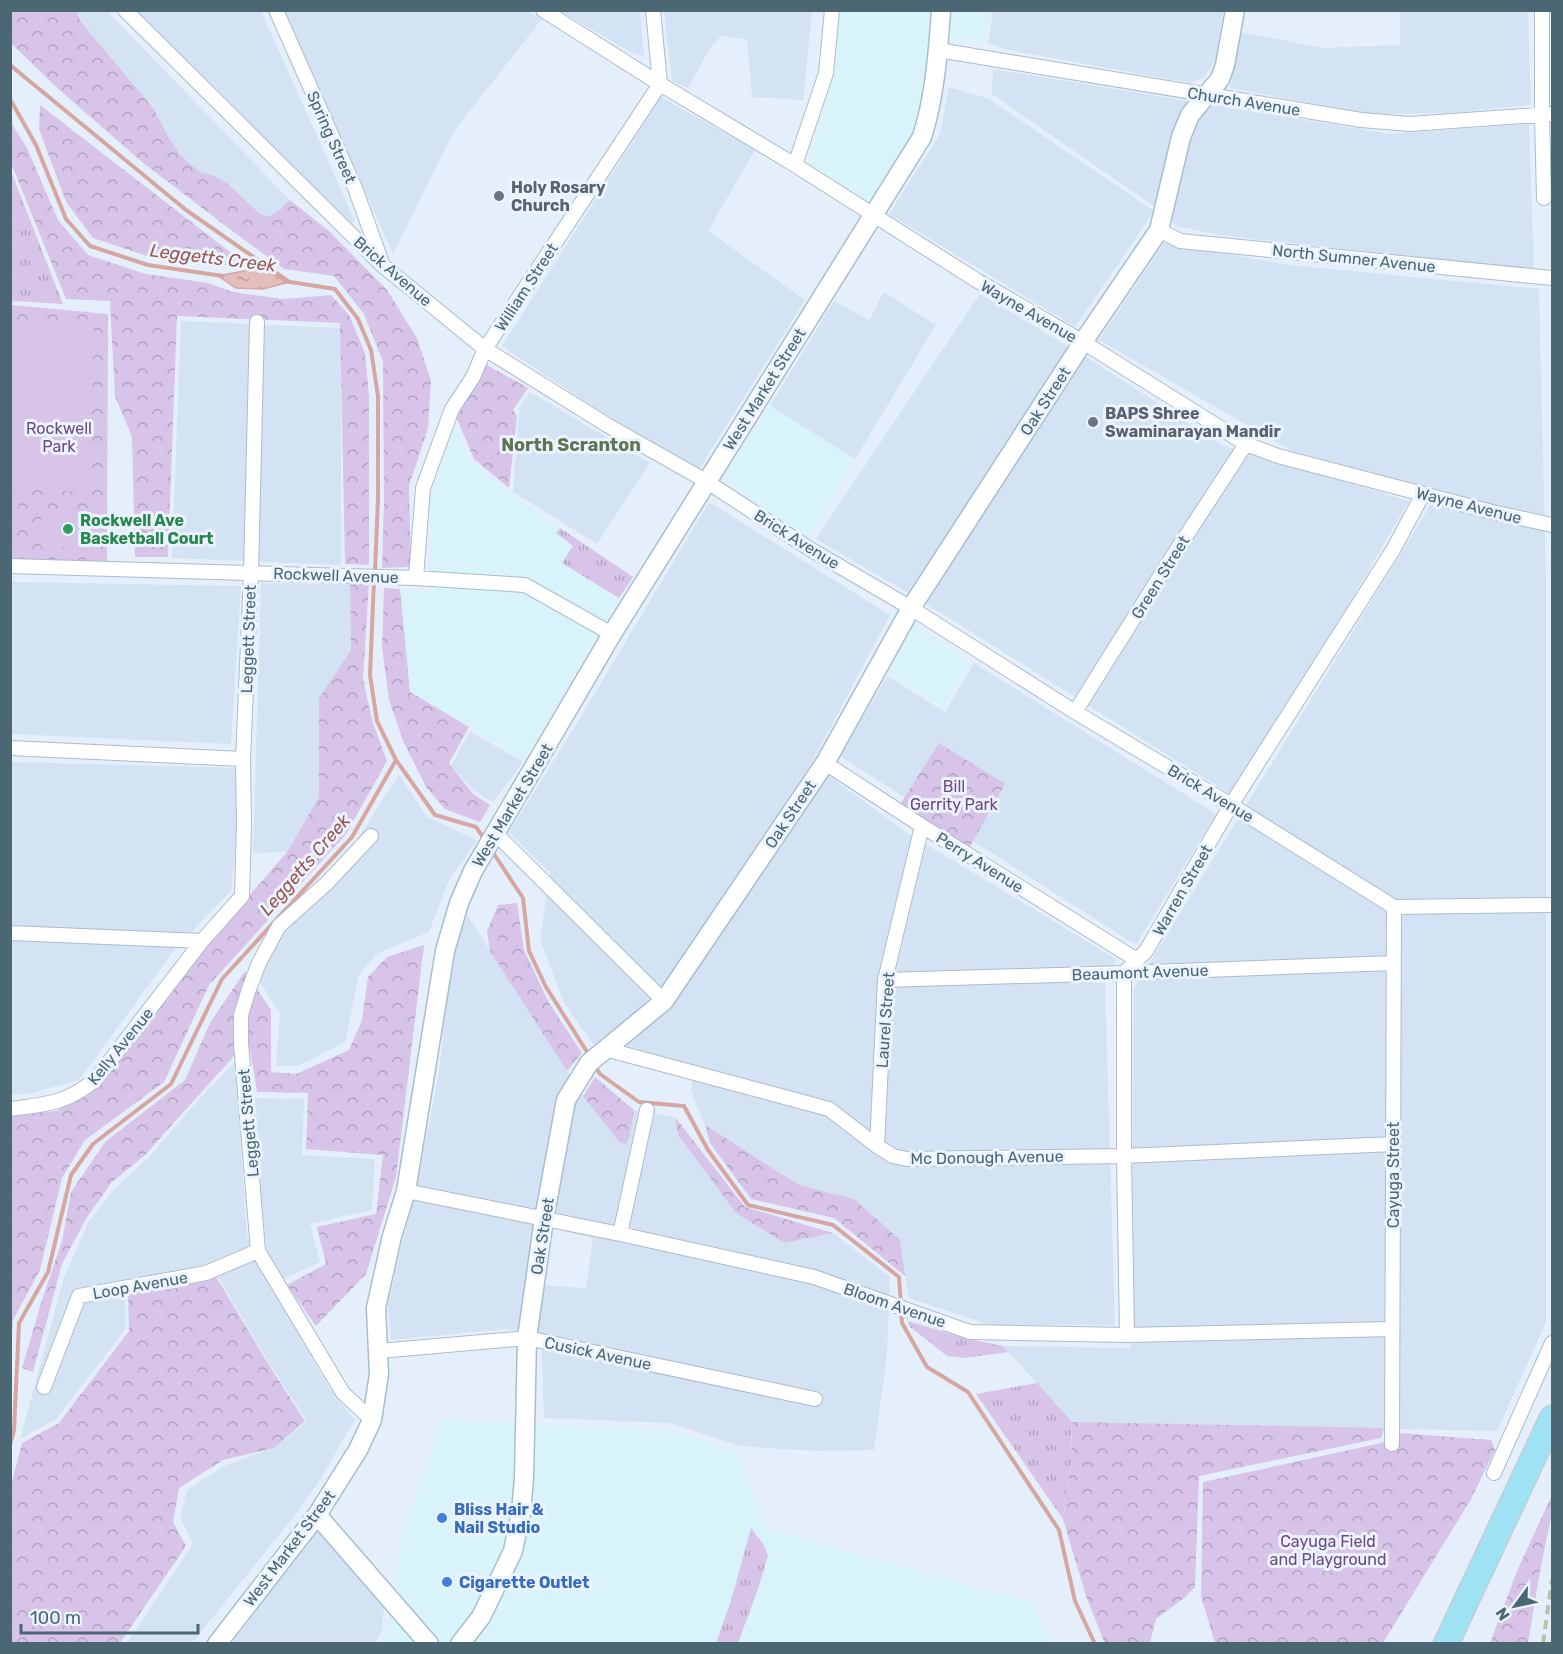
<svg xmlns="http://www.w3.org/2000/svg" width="1563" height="1654" viewBox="0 0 1563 1654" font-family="Rubik,sans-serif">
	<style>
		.residential { fill: #d3e3f3; fill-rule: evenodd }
		.commercial { fill: #d9f3fb }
		.grass { fill: url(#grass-tufts) }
		.forest { fill: url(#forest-crowns) }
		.pitch { fill: #d7c4e8 }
		.water { fill: url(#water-ripples); stroke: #d6a6a1; stroke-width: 1.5 }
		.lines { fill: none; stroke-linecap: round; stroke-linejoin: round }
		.stream { stroke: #d6a6a1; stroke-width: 4 }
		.street-casing { stroke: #a9bdca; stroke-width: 16 }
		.secondary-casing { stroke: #a7becd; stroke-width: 21 }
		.highway-casing { stroke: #c5ced2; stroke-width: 27 }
		.street { stroke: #fff; stroke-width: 14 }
		.secondary { stroke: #fff; stroke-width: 18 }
		.highway { stroke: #9ee2f3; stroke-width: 24 }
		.rail { stroke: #b5c4a4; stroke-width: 4; stroke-dasharray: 9 6; stroke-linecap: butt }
		.worship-dot { fill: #6b7280; stroke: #ebf4fe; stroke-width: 2 }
		.leisure-dot { fill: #2e9e5b; stroke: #ebf4fe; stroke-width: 2 }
		.shop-dot { fill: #3f7fe0; stroke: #ebf4fe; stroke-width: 2 }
		.labels { text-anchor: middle; stroke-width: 6; stroke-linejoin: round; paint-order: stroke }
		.street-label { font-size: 16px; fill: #4b6773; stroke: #ebf4fe }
		.worship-label { font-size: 16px; font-weight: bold; fill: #5b616d; stroke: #ebf4fe; text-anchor: start }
		.park-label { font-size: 16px; fill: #6f4984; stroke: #ebf4fe }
		.leisure-label { font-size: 16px; font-weight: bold; fill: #27864d; stroke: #ebf4fe; text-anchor: start }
		.shop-label { font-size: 16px; font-weight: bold; fill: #366cbe; stroke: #ebf4fe; text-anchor: start }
		.water-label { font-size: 18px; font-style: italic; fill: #9a574f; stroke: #ebf4fe }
		.neighbourhood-label { font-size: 18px; font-weight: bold; fill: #5f7552; stroke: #ebf4fe }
	</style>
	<defs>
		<pattern id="grass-tufts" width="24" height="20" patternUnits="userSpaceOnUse" patternTransform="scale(1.5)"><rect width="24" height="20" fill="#d7c4e8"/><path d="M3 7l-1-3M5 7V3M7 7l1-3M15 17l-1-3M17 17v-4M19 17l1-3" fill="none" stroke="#b0a3c0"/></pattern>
		<pattern id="forest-crowns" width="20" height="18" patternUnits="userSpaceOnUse" patternTransform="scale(1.5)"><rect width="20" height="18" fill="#d7c4e8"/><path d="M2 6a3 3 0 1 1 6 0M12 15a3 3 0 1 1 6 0" fill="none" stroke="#b0a3c0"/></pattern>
		<pattern id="water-ripples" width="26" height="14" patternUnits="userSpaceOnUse" patternTransform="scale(1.5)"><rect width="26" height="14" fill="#e4beba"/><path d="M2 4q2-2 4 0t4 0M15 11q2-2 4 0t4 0" fill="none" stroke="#bb9e9c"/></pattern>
	</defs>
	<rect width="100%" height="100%" fill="#e5effb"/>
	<path class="residential" d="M77 11H107L290 200 278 211 268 217 259 213 226 182 209 174 200 172 181 156 168 136 154 109 80 21Z
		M135 11H261L355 221 349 225Z
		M526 11 542 19 454 131 393 254 284 11Z
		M560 11H640L644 56 632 53Z
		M664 11H812L803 100 752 97 747 39 721 36 710 48 688 88 672 81Z
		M993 11V10L1223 11 1215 60 1205 77 1190 83 1008 50 988 43Z
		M1400 11H1528L1531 105 1451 113 1368 114 1230 88 1240 32 1323 48 1400 45Z
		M993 69 1390 134 1529 124 1534 270 1219 235 1177 226 1152 205 992 94Z
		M949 87 989 99 1154 211 1075 327 889 214 940 134Z
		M661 97 755 150 708 231 805 300 699 469 592 406 502 346Z
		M1164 243 1289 265 1539 289 1546 578V1322L1497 1431 1072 1422 1003 1346 1131 1348 1134 988 1428 509 1434 489 1292 451 1099 340Z
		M884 292 936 325 855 459 770 406 834 301 869 320Z
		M980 294 1086 357 1224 446 1409 501 1236 798 930 606 816 539Z
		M181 321 341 328V565L172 558Z
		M530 392 650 463 597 544 513 492 519 413 518 409Z
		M709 502 890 615 810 766 665 986 595 1047 563 1001 540 939 550 873 509 832 576 725Z
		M11 582 241 586 231 744 11 734Z
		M261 583 350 584 351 650 319 698V797L287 852 253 853Z
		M974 663 1216 814 1136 945 840 756 887 676 945 712Z
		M470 731 523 762 493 802 475 791 451 766Z
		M11 762 243 768 231 891 176 948 79 1080 32 1093 11 1095Z
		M825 773 904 831 1116 959 1105 983 1115 1325H990L909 1298 899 1240 854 1199 799 1185 705 1125 691 1091 695 1067 624 1045Z
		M399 774 427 817 477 840 449 880 429 932 378 953 359 974 345 1042 298 1066H276L280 1013 249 966 354 845Z
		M466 913 583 1096 620 1143 630 1136 634 1110 675 1117 678 1135 736 1213 784 1243 833 1233 890 1277 887 1355 874 1450 817 1451 740 1446 670 1423 544 1418 541 1334 507 1329 391 1340 388 1306 399 1255 418 1182 439 1071 452 957ZM551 1228 593 1238 586 1288 543 1285Z
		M235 1062 247 1236 258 1261 329 1388 355 1420 318 1483 296 1514 192 1643H127L193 1544 180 1517 187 1490 226 1465 274 1448 307 1421 269 1363 211 1265 125 1281V1330L56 1419 20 1439 64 1278 88 1223 114 1189 149 1157 200 1098Z
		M255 1098 304 1099 302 1155 375 1159 372 1210 310 1224 320 1262 283 1279 267 1251 263 1218Z
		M317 1531 384 1607 382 1630 375 1643H232Z"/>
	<path class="commercial" d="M837 11H929L925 83 917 126 868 202 809 165 837 58Z
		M948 11H990L985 42 946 38Z
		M770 406 855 459 808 537 721 478Z
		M455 423 470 460 516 498 560 528 556 533 573 545 563 564 619 599 524 760 410 692 400 589 430 592 431 494Z
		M914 623 969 662 943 708 890 671Z
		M442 1420 671 1430 736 1452 766 1529 1032 1603 1052 1643H738L758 1589 768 1556 763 1544 755 1532 751 1529 731 1601 716 1643 381 1644 387 1631 402 1538Z"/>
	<path class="grass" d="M10 172 12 174 63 304 14 301 11 303Z
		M560 528 633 577 619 598 562 563 573 546 556 533Z
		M908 1321 968 1339 1003 1346 1008 1352 965 1358 947 1356 909 1326Z
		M1037 1383 1072 1422 1071 1462 1063 1519 976 1394Z
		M751 1528 763 1544 768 1555 758 1589 738 1643H716L731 1601Z"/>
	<path class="forest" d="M10 11H77L80 21 154 109 168 136 181 156 200 172 209 174 226 182 259 213 268 217 278 211 290 200 330 232 387 290 417 338 431 381 428 428 409 486 411 567 382 568 384 502 383 362 364 314 334 276 284 269 235 233 142 162 55 86 11 43Z
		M40 105 243 262 215 267 150 257 93 238 66 202 39 129Z
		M10 121 27 148 58 220 88 255 146 274 208 283 233 292 284 299 331 295 349 315 365 353 369 396V565L345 564 340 323 177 316 168 557H135L132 437 115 396 110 301 66 299 11 163Z
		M12 305 108 314 107 561H11V306Z
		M485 364 528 388 513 410 517 416 509 488 474 459 456 417Z
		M369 582 363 679 372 720 387 761 346 834 209 985 164 1082 85 1140 62 1178 40 1270 13 1320 11 1345V1115L56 1111 94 1090 221 928 287 852 319 797V698L351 650 350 584Z
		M384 588 400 589 410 692 469 727 449 763 473 794 490 805 480 822 445 809 426 787 404 743 389 700 382 647Z
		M939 743 1005 784 969 848 901 803Z
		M517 903 524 950 549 1003 582 1053 567 1071 490 951 487 931 498 905Z
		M424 945 396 1177 366 1274 316 1326 287 1285 326 1264 317 1227 376 1214 383 1155 306 1149 308 1093 257 1092 250 1049 234 1056 145 1155 111 1183 86 1219 62 1264 33 1372 22 1368 42 1300 62 1241 71 1192 105 1142 185 1080 210 1023 245 971 271 1010V1072L296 1074 349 1050 362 1020 368 977 387 957Z
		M595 1077 634 1110 630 1136 626 1144 620 1143 583 1096Z
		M675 1117 745 1207 833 1233 784 1243 736 1213 678 1135Z
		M705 1125 799 1185 854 1199 900 1240 905 1276 834 1218 751 1199 710 1143Z
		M215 1275 272 1370 305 1421 274 1448 223 1460 179 1488 173 1522 186 1546 120 1643 11 1644V1485L22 1443 59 1423 129 1331 128 1292Z
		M1072 1422 1384 1428 1381 1438 1199 1476 1195 1587 1184 1598 1156 1619 1150 1643 1105 1644 1086 1596 1063 1519 1071 1462Z
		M1400 1433 1491 1440 1495 1450 1471 1499 1383 1643H1215L1201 1596 1203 1482 1381 1443Z
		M1552 1495V1513L1540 1571 1528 1643H1490L1517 1571Z"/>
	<path class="pitch" d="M61 322 94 327 90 492 11 489V331L28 324Z
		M41 508 96 510 95 549 41 547Z"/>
	<path class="water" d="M260 268 289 282 263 289 236 288 218 276Z"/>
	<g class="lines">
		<path class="stream" d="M10 65 186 210 288 281
			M10 99 36 145 66 219 90 246 148 265 223 276
			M284 281 335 289 358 319 371 350 378 396V498L375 573
			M374 580 370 675 377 721 396 760 435 815 476 827 485 840
			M492 851 523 898 529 951 546 987 589 1055
			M594 1064 600 1074 639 1102 684 1106 708 1150 748 1205 833 1225 899 1277 901 1305
			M901 1312 902 1323 927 1367 968 1392 1059 1530 1075 1601 1095 1644
			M10 1445 14 1430 19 1323 48 1272 71 1175 93 1144 171 1084 222 979 352 837 396 760"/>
		<g class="street-casing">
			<path id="street" d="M125 10 382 265 485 349 607 425 706 481 810 549 911 608 1075 712 1231 805 1394 907 1552 905
				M276 10 355 188 381 260
				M543 10 660 84 795 165 976 280 1083 342 1246 444 1278 456 1492 512 1552 525
				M1542 10V115L1544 198
				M938 50 1361 120 1410 124 1552 114
				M795 165 826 73 832 10
				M1159 230 1180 241 1552 278
				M10 566 416 578 525 585 612 634
				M416 578 423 488 452 409 473 377 485 349 660 84 653 10
				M1075 712 1169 562 1246 444
				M10 748 243 759
				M825 763 922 826 1137 960
				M495 833 664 1001
				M371 836 327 883 279 926 259 963 249 989 241 1015V1043L258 1251 343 1393 372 1420
				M10 933 202 941
				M885 980 1124 973 1394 963
				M605 1049 829 1109 877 1146 893 1156 907 1159 1124 1156 1393 1144
				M10 1109C47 1104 66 1104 96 1079L202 941 242 896 244 824 243 759 251 573 257 322
				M877 1146 885 980 922 826
				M406 1191 620 1234 814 1277 970 1332 1127 1335 1392 1329
				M620 1234 647 1110
				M1127 1335 1124 1156V973L1146 951 1231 805 1393 550 1423 494
				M379 1351 527 1338 815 1399
				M44 1387 79 1296 206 1273 258 1251
				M1392 1444 1394 907
				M1494 1473 1552 1343"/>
		</g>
		<g class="secondary-casing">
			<path id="secondary" d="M317 1515 429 1644
				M217 1644 317 1515 358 1450 372 1420 379 1374 376 1308 392 1236 406 1191 445 951 459 903 473 871 612 634 922 137C935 96 938 53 941 10
				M460 1644 481 1617 513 1551 521 1512 524 1478 527 1338 544 1219 566 1100 589 1063 664 1001 825 763 911 608 1083 342 1159 230 1181 137 1190 115 1220 79 1225 65 1235 10"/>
		</g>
		<g class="highway-casing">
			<path id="highway" d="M1446 1644 1552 1418"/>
		</g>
		<use href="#street" class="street"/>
		<use href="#secondary" class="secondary"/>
		<use href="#highway" class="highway"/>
		<path class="rail" d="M1543 1644 1552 1580"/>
	</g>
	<g class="worship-dot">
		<circle cx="499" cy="196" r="6"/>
		<circle cx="1093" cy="422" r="6"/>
	</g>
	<circle class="leisure-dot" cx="68" cy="529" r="6"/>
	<g class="shop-dot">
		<circle cx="442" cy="1518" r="6"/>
		<circle cx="447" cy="1582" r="6"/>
	</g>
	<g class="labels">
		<g class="street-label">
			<text transform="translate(1244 101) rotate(9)" y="6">Church Avenue</text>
			<text transform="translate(332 137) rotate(66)" y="6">Spring Street</text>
			<text transform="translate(1354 258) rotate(6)" y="6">North Sumner Avenue</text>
			<text transform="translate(393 271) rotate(41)" y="6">Brick Avenue</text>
			<text transform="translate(526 287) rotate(-57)" y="6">William Street</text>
			<text transform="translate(1029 311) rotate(30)" y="6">Wayne Avenue</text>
			<text transform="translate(764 389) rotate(-58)" y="6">West Market Street</text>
			<text transform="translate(1045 401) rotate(-57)" y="6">Oak Street</text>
			<text transform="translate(1469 505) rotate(14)" y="6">Wayne Avenue</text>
			<text transform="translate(797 539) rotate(32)" y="6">Brick Avenue</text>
			<text transform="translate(336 575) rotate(2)" y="6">Rockwell Avenue</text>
			<text transform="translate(1160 577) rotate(-58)" y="6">Green Street</text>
			<text transform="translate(248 639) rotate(-88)" y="6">Leggett Street</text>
			<text transform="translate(1211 793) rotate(31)" y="6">Brick Avenue</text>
			<text transform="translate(512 805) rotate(-59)" y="6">West Market Street</text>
			<text transform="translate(790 814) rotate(-56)" y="6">Oak Street</text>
			<text transform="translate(980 862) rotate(32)" y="6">Perry Avenue</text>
			<text transform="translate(1182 890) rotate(-60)" y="6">Warren Street</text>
			<text transform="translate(1140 972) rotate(-2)" y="6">Beaumont Avenue</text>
			<text transform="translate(885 1020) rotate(-86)" y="6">Laurel Street</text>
			<text transform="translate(120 1046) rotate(-51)" y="6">Kelly Avenue</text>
			<text transform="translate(248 1123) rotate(-95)" y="6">Leggett Street</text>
			<text transform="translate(987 1157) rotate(-1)" y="6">Mc Donough Avenue</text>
			<text transform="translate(1393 1175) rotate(-90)" y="6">Cayuga Street</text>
			<text transform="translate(542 1236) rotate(-81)" y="6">Oak Street</text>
			<text transform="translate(140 1285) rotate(-10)" y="6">Loop Avenue</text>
			<text transform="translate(895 1305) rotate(19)" y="6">Bloom Avenue</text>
			<text transform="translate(598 1353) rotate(12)" y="6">Cusick Avenue</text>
			<text transform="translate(289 1548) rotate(-53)" y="6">West Market Street</text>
		</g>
		<g class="worship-label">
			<text x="511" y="193">Holy Rosary<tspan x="511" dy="18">Church</tspan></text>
			<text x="1105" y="419">BAPS Shree<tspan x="1105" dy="18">Swaminarayan Mandir</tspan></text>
		</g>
		<g class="park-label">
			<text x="59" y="434">Rockwell<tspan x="59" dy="18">Park</tspan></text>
			<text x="954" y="792">Bill<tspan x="954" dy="18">Gerrity Park</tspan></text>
			<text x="1328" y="1547">Cayuga Field<tspan x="1328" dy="18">and Playground</tspan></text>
		</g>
		<g class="leisure-label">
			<text x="80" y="526">Rockwell Ave<tspan x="80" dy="18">Basketball Court</tspan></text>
		</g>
		<g class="shop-label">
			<text x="454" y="1515">Bliss Hair &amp;<tspan x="454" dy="18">Nail Studio</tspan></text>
			<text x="459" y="1588">Cigarette Outlet</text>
		</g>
		<g class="water-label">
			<text transform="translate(213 258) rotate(7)" y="6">Leggetts Creek</text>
			<text transform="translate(305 865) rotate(-49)" y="6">Leggetts Creek</text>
		</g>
		<g class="neighbourhood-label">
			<text x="571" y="451">North Scranton</text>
		</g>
	</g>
	<rect width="1563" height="1654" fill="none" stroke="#4b6773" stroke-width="24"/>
	<g transform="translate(1515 1606) rotate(237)" stroke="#ebf4fe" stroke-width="4.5" paint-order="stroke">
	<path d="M0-4.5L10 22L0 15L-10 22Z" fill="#4b6773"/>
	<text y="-9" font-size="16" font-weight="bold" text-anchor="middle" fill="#4b6773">N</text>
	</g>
	<path d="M21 1624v9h177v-9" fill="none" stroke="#4b6773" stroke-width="3"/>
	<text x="30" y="1624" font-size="18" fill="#4b6773" stroke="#ebf4fe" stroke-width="4.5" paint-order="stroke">100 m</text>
</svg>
